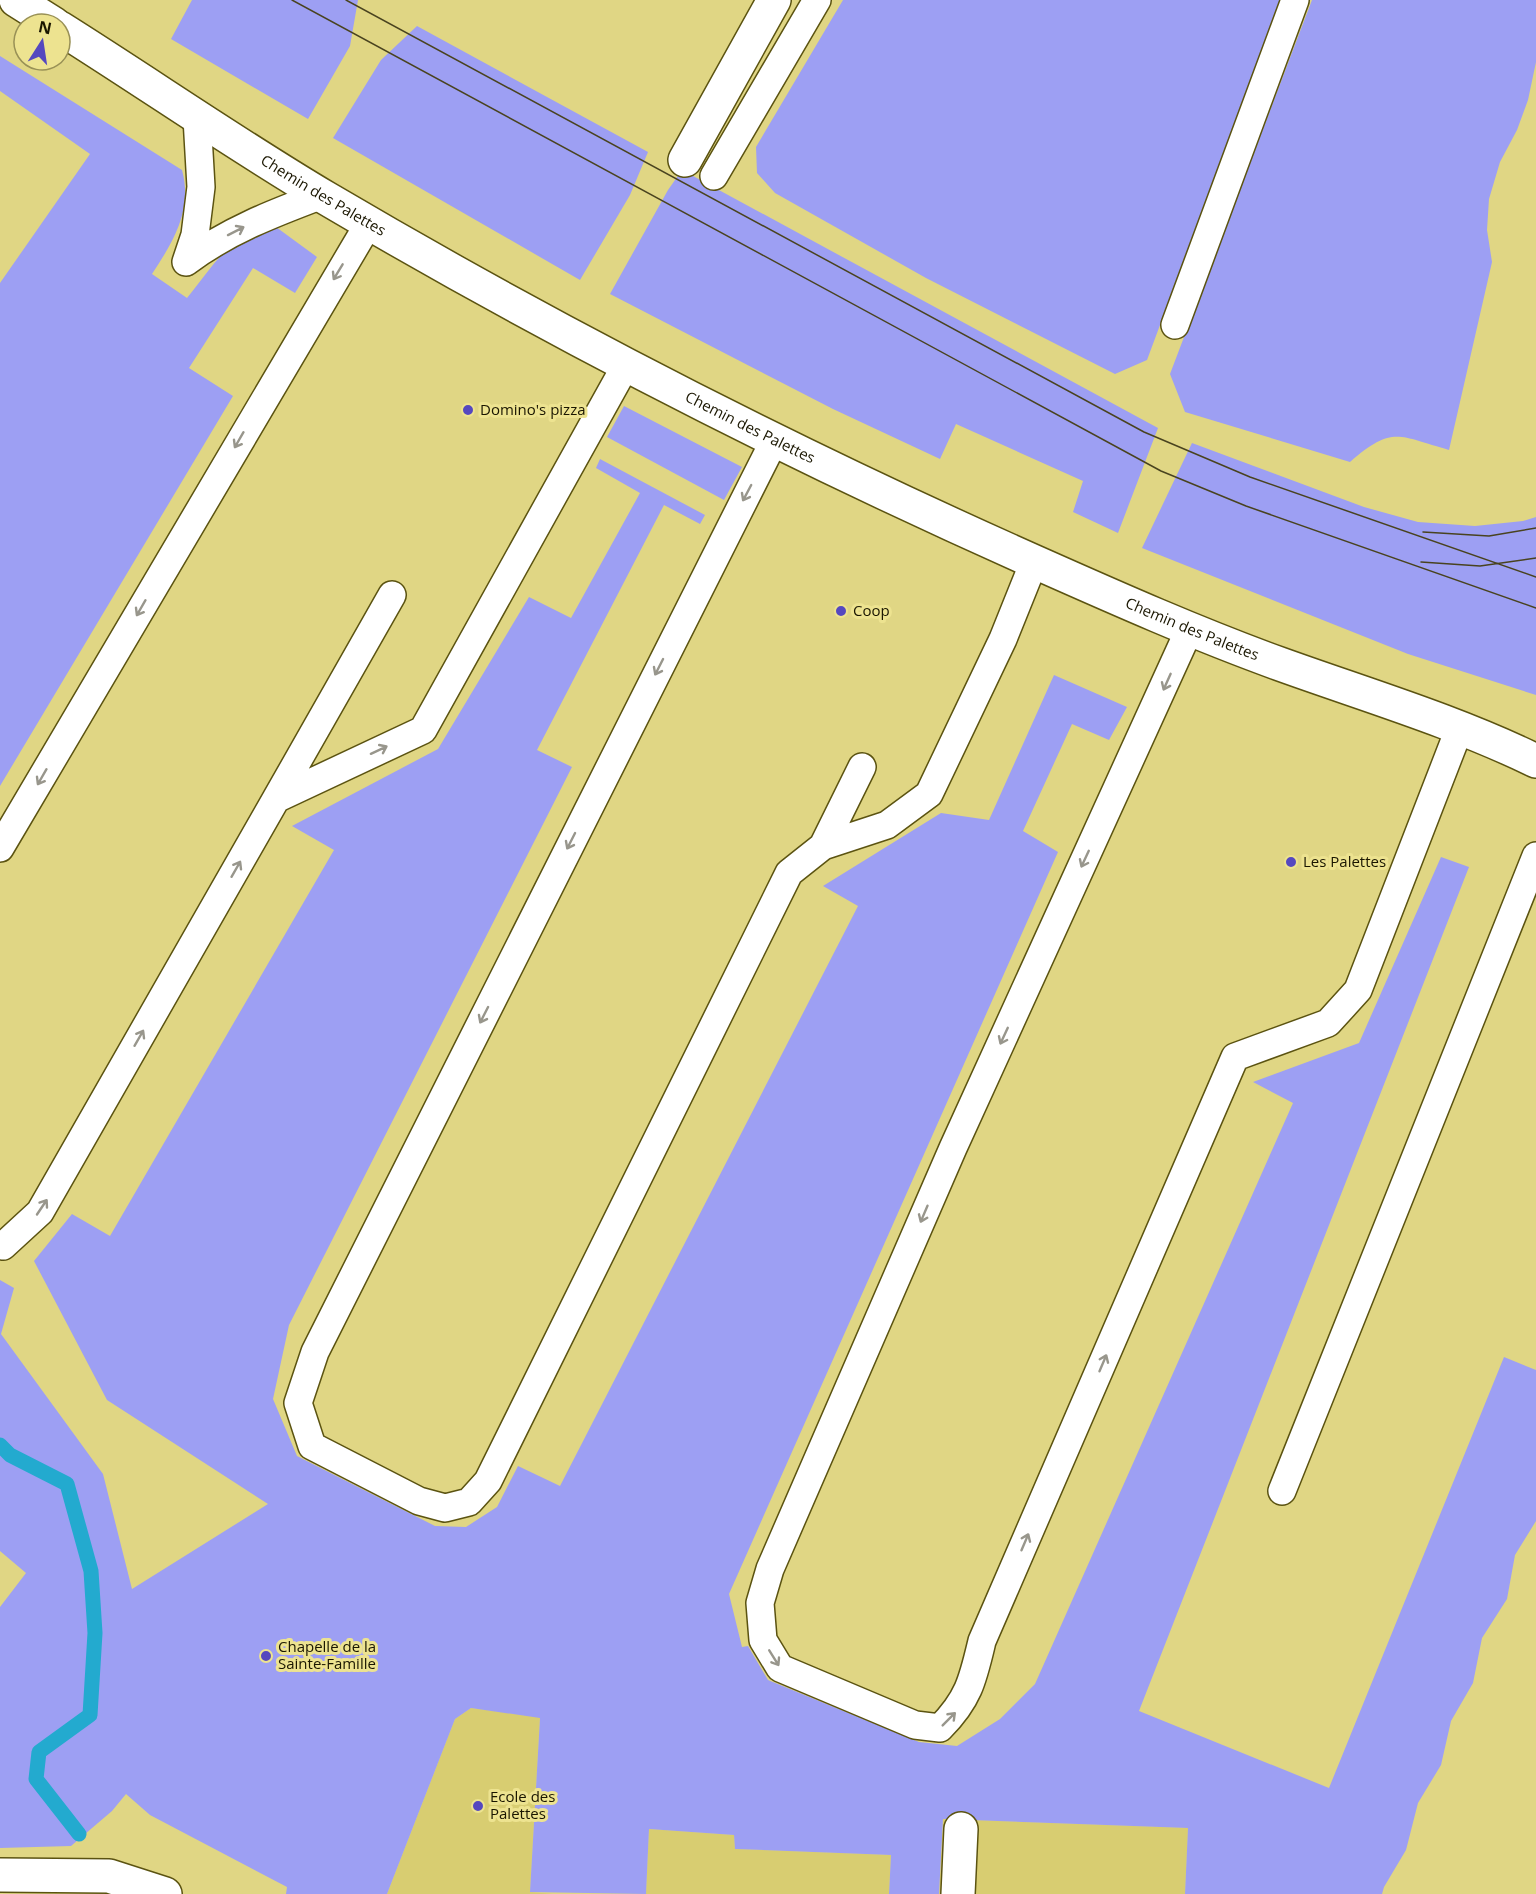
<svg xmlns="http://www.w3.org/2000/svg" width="1536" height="1894" viewBox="0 0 1536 1894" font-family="'Open Sans',sans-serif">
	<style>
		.built { fill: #d8cd71 }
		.green { fill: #9d9ff3 }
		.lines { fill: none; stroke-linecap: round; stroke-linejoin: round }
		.stream { stroke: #23aacf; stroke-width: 15 }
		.lane-casing { stroke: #5b5311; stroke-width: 30 }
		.street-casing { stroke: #5b5311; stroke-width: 36 }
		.secondary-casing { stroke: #5b5311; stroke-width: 36 }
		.lane { stroke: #fff; stroke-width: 27 }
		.street { stroke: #fff; stroke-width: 33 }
		.secondary { stroke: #fff; stroke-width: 33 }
		.tram { stroke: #49431f; stroke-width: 1.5 }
		.oneway { stroke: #98968c }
		.poi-dot { fill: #5548bf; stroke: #ede390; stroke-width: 2 }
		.labels { text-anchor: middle; stroke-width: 6; stroke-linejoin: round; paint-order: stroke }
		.street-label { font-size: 15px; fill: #1a1600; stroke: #ede390 }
		.poi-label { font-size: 15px; fill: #1a1600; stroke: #ede390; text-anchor: start }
	</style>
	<rect width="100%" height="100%" fill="#e0d684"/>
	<path class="built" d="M471 1708 540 1717 530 1892 553 1894H387L455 1719Z
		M943 1819 1188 1828 1185 1894H939Z
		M649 1829 734 1835 735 1849 891 1855 889 1894H646Z"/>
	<path class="green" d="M192 0H358L350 46 308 119 171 39Z
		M843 0H1281L1147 360 1115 374 926 278 775 193 757 173 756 147Z
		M1312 0H1536V62L1528 100 1517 130 1500 162 1489 199 1487 230 1492 262 1449 450C1398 436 1393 425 1350 462L1185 412 1170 374Z
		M417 26 648 152 630 195 580 280 333 138 381 60Z
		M0 56 182 170C193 210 173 242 152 274L187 298C219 259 222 242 276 227L317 257 295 293 253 268 189 368 233 396 0 786V283L90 154 0 91Z
		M682 170 1158 428 1118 533 1073 512 1083 481 956 424 940 459 833 409 610 294 668 190Z
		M624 406 742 467 724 500 607 437Z
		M1192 443 1364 507 1418 522 1475 526 1523 521 1536 517V695L1408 654 1142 548Z
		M600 459 705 515 700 524 664 505 537 750 572 767 289 1325 273 1399 297 1456 435 1526 466 1527 497 1507 518 1466 560 1486 858 906 823 886 941 813 989 820 1054 675 1127 707 1109 740 1072 724 1023 831 1058 852 729 1594 742 1647 748 1646 768 1680 919 1742 957 1746 1000 1719 1035 1684 1293 1103 1253 1082 1359 1043 1441 857 1469 867 1139 1711 1329 1788 1504 1357 1536 1370V1521L1515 1555 1507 1599 1482 1638 1473 1683 1451 1721 1441 1765 1418 1803 1406 1850 1384 1887 1382 1894H1185L1188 1828 943 1819 939 1894H889L891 1855 735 1849 734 1835 649 1829 646 1894 530 1892 540 1718 471 1708 455 1719 387 1894H286L287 1887 150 1815 126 1794 112 1811 71 1846 0 1848V1607L26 1573 0 1551V1280L14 1288 1 1334 103 1474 132 1589 268 1504 107 1400 34 1261 72 1214 110 1236 334 850 292 826 438 749 529 597 571 618 640 493 596 468Z"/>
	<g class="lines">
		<path class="stream" d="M0 1445 10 1455 67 1484 91 1571 95 1633 90 1715 39 1752 36 1779 79 1834"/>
		<g class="lane-casing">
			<path id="lane" d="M714 176 817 0
				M186 262C227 231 274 213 322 195
				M186 262 195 235 201 187 197 118
				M1175 325 1295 0
				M774 441 315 1352 298 1403 312 1446 419 1501 445 1508 469 1502 488 1481 789 873 823 846 887 825 929 794 1003 639 1034 562
				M1190 628 953 1148 770 1569 760 1603 763 1640 780 1668 915 1725 940 1728C969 1699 973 1679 982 1641L1235 1057 1328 1023 1358 990 1460 727
				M276 799 392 595
				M823 846 862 767
				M0 848 369 223
				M0 1245 3 1246 40 1212 276 799 423 730 626 365
				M1282 1491 1536 856"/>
		</g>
		<g class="street-casing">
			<path id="street" d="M685 160 774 0
				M0 1875 109 1876 165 1894
				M958 1894 961 1829"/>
		</g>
		<g class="secondary-casing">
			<g id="secondary">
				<path d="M16 0 54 24"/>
				<path id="s1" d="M60 28C149 84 235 144 326 198 555 333 792 454 1035 562 1116 598 1197 634 1280 664 1366 695 1454 721 1536 761"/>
			</g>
		</g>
		<use href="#lane" class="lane"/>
		<use href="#street" class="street"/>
		<use href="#secondary" class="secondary"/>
		<path class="tram" d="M292 0 1161 471 1246 506 1536 608
			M346 0 1144 432 1250 477 1536 577
			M1423 532 1489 536 1536 528
			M1421 562 1480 566 1536 558"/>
	</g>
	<defs><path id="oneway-shaft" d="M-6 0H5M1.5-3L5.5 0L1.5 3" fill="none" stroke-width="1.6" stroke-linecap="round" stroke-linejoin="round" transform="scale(1.5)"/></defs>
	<g class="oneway">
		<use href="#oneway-shaft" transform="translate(236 231) rotate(-27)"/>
		<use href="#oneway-shaft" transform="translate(338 272) rotate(121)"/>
		<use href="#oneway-shaft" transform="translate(239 440) rotate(120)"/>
		<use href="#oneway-shaft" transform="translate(747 493) rotate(118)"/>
		<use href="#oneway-shaft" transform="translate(141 608) rotate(120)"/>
		<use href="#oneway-shaft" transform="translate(659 667) rotate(117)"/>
		<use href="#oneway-shaft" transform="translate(1167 682) rotate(114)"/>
		<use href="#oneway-shaft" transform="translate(379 750) rotate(-25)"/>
		<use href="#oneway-shaft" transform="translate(42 777) rotate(120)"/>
		<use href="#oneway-shaft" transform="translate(571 841) rotate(117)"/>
		<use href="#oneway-shaft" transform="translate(1085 859) rotate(115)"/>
		<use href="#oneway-shaft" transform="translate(236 869) rotate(-60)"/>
		<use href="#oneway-shaft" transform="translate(484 1015) rotate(117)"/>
		<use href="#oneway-shaft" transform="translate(1004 1036) rotate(115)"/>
		<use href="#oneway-shaft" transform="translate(139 1038) rotate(-60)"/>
		<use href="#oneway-shaft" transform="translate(42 1207) rotate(-56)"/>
		<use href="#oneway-shaft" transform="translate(924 1214) rotate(113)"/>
		<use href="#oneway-shaft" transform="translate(1103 1363) rotate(-67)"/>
		<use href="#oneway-shaft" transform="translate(1025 1542) rotate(-67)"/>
		<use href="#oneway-shaft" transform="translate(774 1658) rotate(58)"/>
		<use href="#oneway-shaft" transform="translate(949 1719) rotate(-45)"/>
	</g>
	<g class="poi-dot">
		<circle cx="468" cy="410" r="6"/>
		<circle cx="841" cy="611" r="6"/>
		<circle cx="1291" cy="862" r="6"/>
		<circle cx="266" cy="1656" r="6"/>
		<circle cx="478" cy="1806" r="6"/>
	</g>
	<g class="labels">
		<g class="street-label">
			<text dy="5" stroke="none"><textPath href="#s1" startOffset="312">Chemin des Palettes</textPath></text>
			<text dy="5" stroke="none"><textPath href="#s1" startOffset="798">Chemin des Palettes</textPath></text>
			<text dy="5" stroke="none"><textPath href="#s1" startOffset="1284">Chemin des Palettes</textPath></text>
		</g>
		<g class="poi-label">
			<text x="480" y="415">Domino's pizza</text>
			<text x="853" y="616">Coop</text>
			<text x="1303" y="867">Les Palettes</text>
			<text x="278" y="1652">Chapelle de la<tspan x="278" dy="17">Sainte-Famille</tspan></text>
			<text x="490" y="1802">Ecole des<tspan x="490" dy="17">Palettes</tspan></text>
		</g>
	</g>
	<g transform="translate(42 42) rotate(12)"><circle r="28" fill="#ede390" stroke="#999156" stroke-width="1.5"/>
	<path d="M0-4.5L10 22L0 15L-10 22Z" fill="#5548bf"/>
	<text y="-9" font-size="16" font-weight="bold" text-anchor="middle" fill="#1a1600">N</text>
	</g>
</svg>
